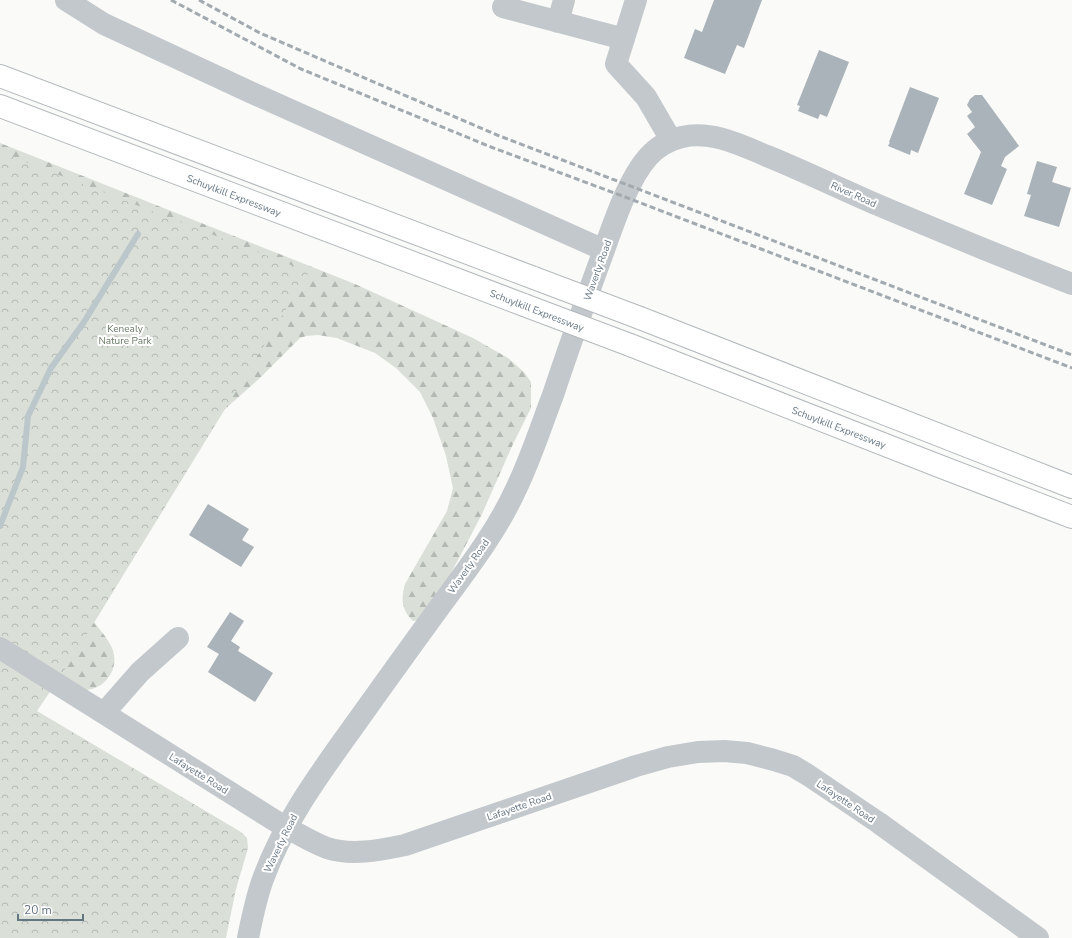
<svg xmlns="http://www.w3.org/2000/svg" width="1072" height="938" viewBox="0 0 1072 938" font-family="'Nunito Sans',sans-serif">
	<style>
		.forest { fill: url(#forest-firs) }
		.park { fill: url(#park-crowns) }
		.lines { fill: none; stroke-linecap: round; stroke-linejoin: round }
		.stream { stroke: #bbc7cb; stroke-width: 6 }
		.building { fill: #aab3b9 }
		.highway-casing { stroke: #b4b9bd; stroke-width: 24 }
		.minor { stroke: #c3c8cc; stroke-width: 22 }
		.highway { stroke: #fff; stroke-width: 22 }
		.rail { stroke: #a2aab0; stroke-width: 3; stroke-dasharray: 6 3; stroke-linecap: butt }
		.highway-bridge-casing { stroke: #b4b9bd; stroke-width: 24; stroke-linecap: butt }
		.highway-bridge { stroke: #fff; stroke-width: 22 }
		.labels { text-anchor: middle; stroke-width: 4; stroke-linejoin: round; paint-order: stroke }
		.street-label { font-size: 10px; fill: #657683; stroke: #fff }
		.park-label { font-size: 10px; fill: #687a64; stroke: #fff }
	</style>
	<defs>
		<pattern id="forest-firs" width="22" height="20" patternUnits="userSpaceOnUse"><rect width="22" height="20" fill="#dadfd7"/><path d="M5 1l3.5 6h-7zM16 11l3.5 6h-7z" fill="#b4b9b4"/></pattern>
		<pattern id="park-crowns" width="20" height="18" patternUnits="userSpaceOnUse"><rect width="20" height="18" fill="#dadfd7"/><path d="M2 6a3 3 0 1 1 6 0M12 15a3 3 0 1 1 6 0" fill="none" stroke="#b4b9b4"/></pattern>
	</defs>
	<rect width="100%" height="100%" fill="#fafaf8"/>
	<path class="forest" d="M0 143 355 284 473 338 508 358 524 372 531 382V408L513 444 482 514 436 602 419 620 413 621C401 610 401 598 405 584L447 511 453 488 446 456 433 418 420 392 396 368 375 353 337 338 318 335 306 336 300 338 261 377 196 435 89 616C96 625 106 636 111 646 120 663 110 684 92 689 89 690 84 690 80 690L0 637Z"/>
	<path class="park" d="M0 152 309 272 70 662 37 711 241 832 247 838 248 848 236 889 226 938H0Z"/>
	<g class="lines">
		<path class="stream" d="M0 526 23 467 28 416 51 368 84 322 138 234"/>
	</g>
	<path class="building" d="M714 0H762L744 48 737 45 725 74 684 58 695 29 702 32Z
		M819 50 849 62 827 117 820 114 818 119 798 111 800 106 797 105Z
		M910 87 939 98 918 153 911 150 910 155 888 146 890 142H889Z
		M975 95H982L1019 146 1005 157 1001 166 1007 169 992 205 964 194 981 152 967 134 975 127 967 116 972 112 967 105 970 99Z
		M1037 161 1057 167 1052 182 1071 188 1059 227 1024 216 1031 195 1027 194Z
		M208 504 249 529 242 540 254 547 241 567 189 535Z
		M230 612 244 621 231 641 240 647 238 651 273 673 255 702 208 672 219 654 207 647Z"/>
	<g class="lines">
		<g class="highway-casing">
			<path id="highway" d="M0 76 534 278
				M0 106 524 305
				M640 318 1072 487
				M630 345 939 466 1072 517"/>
		</g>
		<path class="minor" d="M66 0 104 24 250 92 604 250
			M636 0 616 64 646 97 671 140
			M503 7 624 39
			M558 22 564 0
			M0 648 285 827C299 834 313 843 327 848 352 856 380 850 405 845L636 766 668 757 698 752 724 751 747 753 774 760 793 766 808 775 879 823 1038 938
			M104 713 140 672 178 638
			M248 938C252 918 256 898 263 879 284 821 321 772 356 723 386 681 416 639 447 597 472 563 499 527 516 489 531 458 541 426 553 395 568 350 584 305 600 261 612 229 626 182 648 157 657 147 669 140 682 137 711 130 741 145 767 156 804 171 841 189 878 205 942 232 1007 259 1072 284"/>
		<use href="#highway" class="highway"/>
		<path class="rail" d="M171 0 301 69 491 147 625 197 1072 368
			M199 0 260 33 497 135 1072 355"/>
		<g class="highway-bridge-casing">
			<path id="highway-bridge" d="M534 278 640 318
				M524 305 630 345"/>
		</g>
		<use href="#highway-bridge" class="highway-bridge"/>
	</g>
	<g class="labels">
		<g class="street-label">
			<text transform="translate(854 194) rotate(24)" y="4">River Road</text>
			<text transform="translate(234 195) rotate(21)" y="4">Schuylkill Expressway</text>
			<text transform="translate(597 270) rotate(-70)" y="4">Waverly Road</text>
			<text transform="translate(537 310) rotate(21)" y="4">Schuylkill Expressway</text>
			<text transform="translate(839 427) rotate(21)" y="4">Schuylkill Expressway</text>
			<text transform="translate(468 566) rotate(-55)" y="4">Waverly Road</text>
			<text transform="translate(199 773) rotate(32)" y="4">Lafayette Road</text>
			<text transform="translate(846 801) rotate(34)" y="4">Lafayette Road</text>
			<text transform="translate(519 806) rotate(-19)" y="4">Lafayette Road</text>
			<text transform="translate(280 843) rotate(-64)" y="4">Waverly Road</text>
		</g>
		<g class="park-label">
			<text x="125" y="332">Kenealy<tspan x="125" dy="12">Nature Park</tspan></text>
		</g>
	</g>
	<path d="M18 914v6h65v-6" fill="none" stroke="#657683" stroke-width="2"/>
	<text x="24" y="914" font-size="12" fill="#657683" stroke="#ffffff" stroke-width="3" paint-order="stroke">20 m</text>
</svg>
